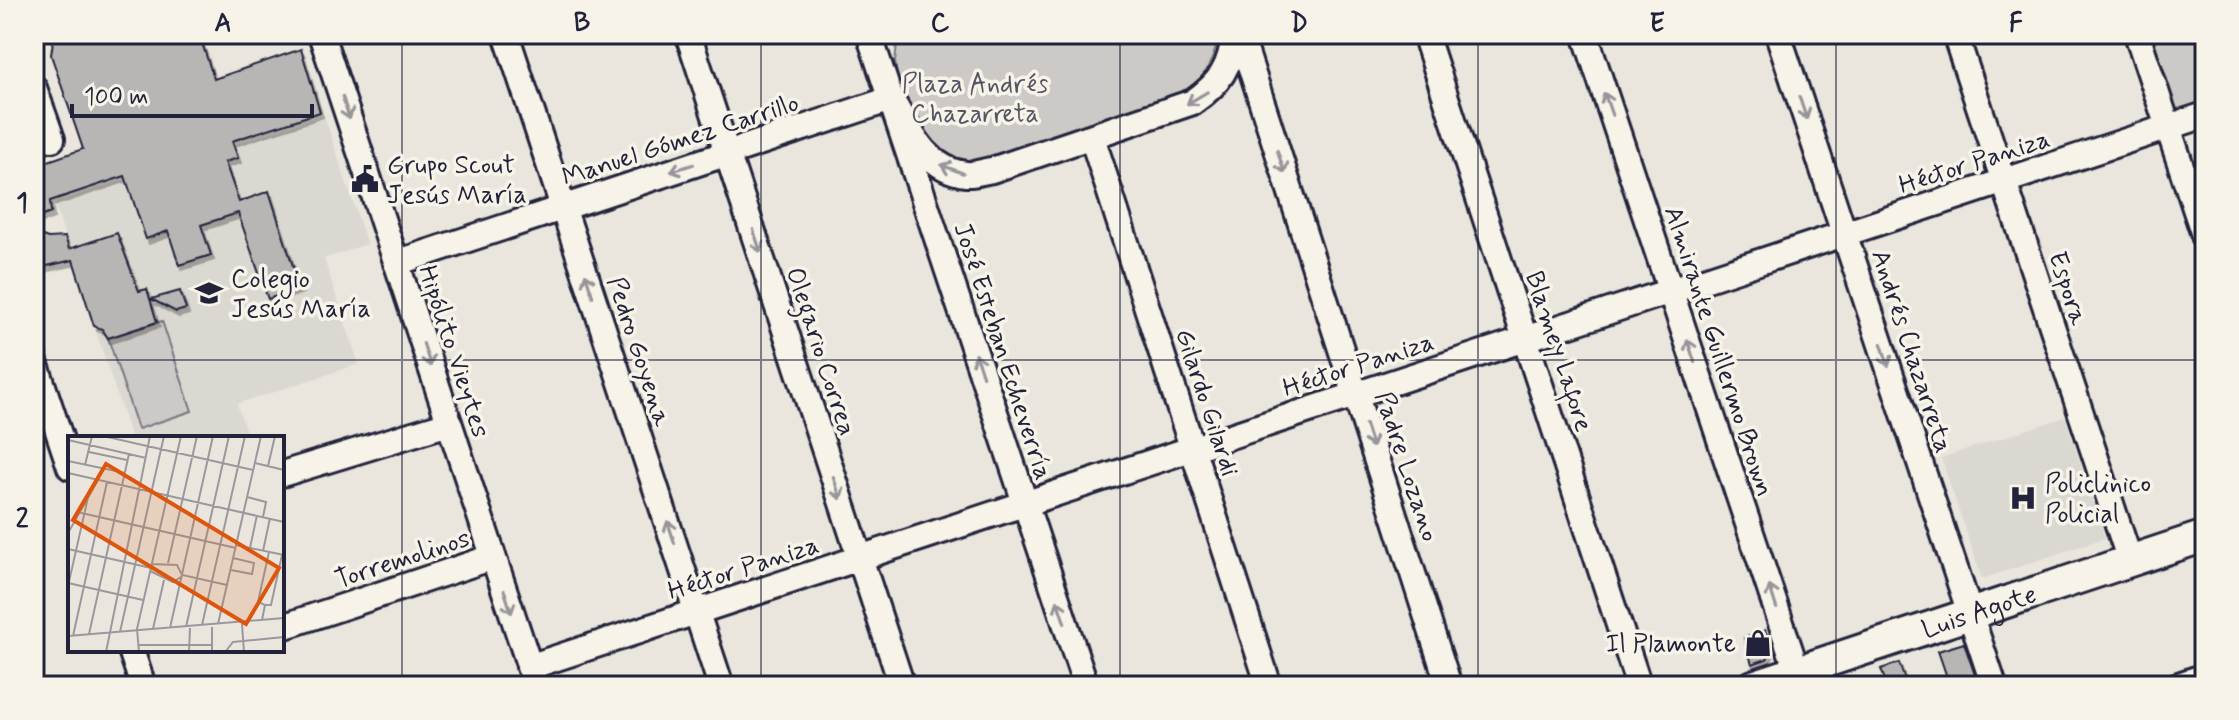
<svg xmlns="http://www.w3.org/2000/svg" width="2239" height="720" viewBox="0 0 2239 720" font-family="Mynerve,sans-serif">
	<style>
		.built { fill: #dbd8d2 }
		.green { fill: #cdc9c6; stroke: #787680; stroke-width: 2 }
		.building { fill: #b8b6b5; stroke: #22223b; stroke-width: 2; filter: url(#shadow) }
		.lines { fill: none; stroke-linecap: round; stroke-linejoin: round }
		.minor-casing { stroke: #22223b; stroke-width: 30 }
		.major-casing { stroke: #22223b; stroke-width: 36 }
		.minor { stroke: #f7f3e8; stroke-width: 24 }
		.major { stroke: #f7f3e8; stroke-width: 30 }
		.oneway { stroke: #97959a }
		.grid { fill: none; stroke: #22223b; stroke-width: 2; stroke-opacity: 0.55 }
		.labels { text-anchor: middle; stroke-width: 7; stroke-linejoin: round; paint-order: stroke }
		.park-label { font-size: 26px; fill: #555465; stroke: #f7f3e8 }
		.street-label { font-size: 26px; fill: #22223b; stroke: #f7f3e8 }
		.poi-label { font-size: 26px; fill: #22223b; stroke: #f7f3e8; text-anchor: start }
		.inset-road { fill: none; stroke: #9a989d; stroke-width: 2 }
		.view { fill: #de560e; fill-opacity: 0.15; stroke: #de560e; stroke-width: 4 }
		.inset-edge { fill: none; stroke: #22223b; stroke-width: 4 }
		.neatline { fill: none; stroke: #22223b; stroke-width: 3 }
		.grid-label { font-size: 26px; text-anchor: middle; font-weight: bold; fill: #22223b }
	</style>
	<defs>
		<filter id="shadow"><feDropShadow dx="3" dy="5" stdDeviation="0" flood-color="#0004"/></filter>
	</defs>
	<rect width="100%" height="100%" fill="#eae6de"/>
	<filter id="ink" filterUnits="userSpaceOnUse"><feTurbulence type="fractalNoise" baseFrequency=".0125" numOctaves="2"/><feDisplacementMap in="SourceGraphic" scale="16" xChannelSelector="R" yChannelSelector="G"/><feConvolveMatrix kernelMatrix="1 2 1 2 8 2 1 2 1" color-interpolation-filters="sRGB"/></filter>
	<g filter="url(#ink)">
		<path class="built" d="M324 115 367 244 324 259 359 364 237 404 248 438H131L54 203Z
			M2065 417 2105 538 1982 579 1941 458Z"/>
		<path class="green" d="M898 34H1218C1217 56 1204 75 1191 92L976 164 944 154 926 143 900 96 895 62Z
			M2144 34H2205V105L2173 116Z
			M162 321 192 411 138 429 108 338Z"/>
		<path class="building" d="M54 34H199L214 79 301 49 320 112 232 141 238 158 225 162 239 202 269 191 300 288 268 299 238 213 201 225 211 255 179 265 168 231 146 239 125 176 50 201 51 213 34 219V166L83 149 51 55Z
			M34 233 48 238 65 237 69 249 117 233 139 291 147 289 157 322 108 338 102 329 94 326 73 260 34 269Z
			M180 291 186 309 176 312 151 299Z
			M1765 630 1772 648 1767 659 1752 664 1744 638Z
			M1964 643 1976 678 1950 686 1938 651Z
			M1899 663 1907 686H1887L1881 669Z"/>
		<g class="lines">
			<g class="minor-casing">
				<path id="minor" d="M321 34 536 686
					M506 34 721 686
					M688 34 902 686
					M869 34 1086 686
					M1240 34 1449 686
					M1425 34 1639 686
					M1585 34 1802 686
					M1778 34 1994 686
					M1955 34 2130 561
					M2137 34 2205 238
					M34 88 52 139
					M1092 137 1269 686
					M396 263 891 99C909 129 926 170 966 174 974 175 984 171 992 170L1193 102C1220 83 1231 67 1234 34
					M34 359 70 467
					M282 474 449 423
					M282 627 493 557
					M131 650 143 686
					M529 667 2205 115
					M2176 686 2205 676"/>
			</g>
			<g class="major-casing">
				<g id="major">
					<path id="s1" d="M1753 686 2205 536"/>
				</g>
			</g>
			<use href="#minor" class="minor"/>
			<use href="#major" class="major"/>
		</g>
		<defs><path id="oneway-shaft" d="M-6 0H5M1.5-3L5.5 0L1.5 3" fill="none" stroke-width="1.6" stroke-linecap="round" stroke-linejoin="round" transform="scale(2)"/></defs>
		<g class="oneway">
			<use href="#oneway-shaft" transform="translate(1197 98) rotate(149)"/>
			<use href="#oneway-shaft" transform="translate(1608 104) rotate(-109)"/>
			<use href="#oneway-shaft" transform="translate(346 108) rotate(72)"/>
			<use href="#oneway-shaft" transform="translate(1803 108) rotate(71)"/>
			<use href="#oneway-shaft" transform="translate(1281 162) rotate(72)"/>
			<use href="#oneway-shaft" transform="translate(682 168) rotate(162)"/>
			<use href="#oneway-shaft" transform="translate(952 169) rotate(-159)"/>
			<use href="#oneway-shaft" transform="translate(757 241) rotate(72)"/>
			<use href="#oneway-shaft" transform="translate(589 285) rotate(-108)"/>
			<use href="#oneway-shaft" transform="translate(1691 351) rotate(-108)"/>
			<use href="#oneway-shaft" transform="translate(427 355) rotate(72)"/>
			<use href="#oneway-shaft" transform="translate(1885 355) rotate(72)"/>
			<use href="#oneway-shaft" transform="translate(979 365) rotate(-108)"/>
			<use href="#oneway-shaft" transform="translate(1369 436) rotate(72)"/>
			<use href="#oneway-shaft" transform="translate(837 488) rotate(72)"/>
			<use href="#oneway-shaft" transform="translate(671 532) rotate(-108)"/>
			<use href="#oneway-shaft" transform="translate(1773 597) rotate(-108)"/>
			<use href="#oneway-shaft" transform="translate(508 602) rotate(72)"/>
			<use href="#oneway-shaft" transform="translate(1061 612) rotate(-108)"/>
		</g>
	</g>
	<path class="grid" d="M402 34V686M761 34V686M1120 34V686M1478 34V686M1836 34V686M34 360H2205"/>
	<defs>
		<g id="civic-bare" transform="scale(2.16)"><path d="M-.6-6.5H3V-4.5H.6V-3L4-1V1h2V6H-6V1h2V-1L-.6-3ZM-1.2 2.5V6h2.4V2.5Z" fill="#22223b" stroke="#f7f3e8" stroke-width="2.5" paint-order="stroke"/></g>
		<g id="school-bare" transform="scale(2.16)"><path d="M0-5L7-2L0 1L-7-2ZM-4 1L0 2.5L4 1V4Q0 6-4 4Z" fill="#22223b" stroke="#f7f3e8" stroke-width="2.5" paint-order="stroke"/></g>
		<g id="hospital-bare" transform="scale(2.16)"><path d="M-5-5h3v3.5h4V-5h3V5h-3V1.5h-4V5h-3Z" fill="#22223b" stroke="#f7f3e8" stroke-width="2.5" paint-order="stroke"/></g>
		<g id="shop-bare" transform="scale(2.16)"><path d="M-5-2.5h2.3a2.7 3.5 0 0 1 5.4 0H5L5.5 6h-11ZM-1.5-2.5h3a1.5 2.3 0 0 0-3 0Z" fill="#22223b" stroke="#f7f3e8" stroke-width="2.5" paint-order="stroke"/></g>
	</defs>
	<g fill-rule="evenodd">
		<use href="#civic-bare" x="365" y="179"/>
		<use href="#school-bare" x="209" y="293"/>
		<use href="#hospital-bare" x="2023" y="498"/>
		<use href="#shop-bare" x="1758" y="643"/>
	</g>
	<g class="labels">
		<g class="park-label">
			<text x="975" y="92">Plaza Andrés<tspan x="975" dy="30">Chazarreta</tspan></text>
		</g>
		<g class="street-label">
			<text transform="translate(680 139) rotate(-18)" y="9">Manuel Gómez Carrillo</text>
			<text transform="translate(1974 161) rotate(-18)" y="9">Héctor Paniza</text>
			<text transform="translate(2069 288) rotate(72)" y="9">Espora</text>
			<text transform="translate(455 351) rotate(72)" y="9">Hipólito Vieytes</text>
			<text transform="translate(640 351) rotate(72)" y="9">Pedro Goyena</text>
			<text transform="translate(822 351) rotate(72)" y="9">Olegario Correa</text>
			<text transform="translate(1004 351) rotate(72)" y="9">José Esteban Echeverría</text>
			<text transform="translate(1560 351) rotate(72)" y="9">Blamey Lafore</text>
			<text transform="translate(1720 351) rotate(72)" y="9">Almirante Guillermo Brown</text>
			<text transform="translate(1913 351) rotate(72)" y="9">Andrés Chazarreta</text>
			<text transform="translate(1358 364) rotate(-18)" y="9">Héctor Paniza</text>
			<text transform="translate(1208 402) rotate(72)" y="9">Gilardo Gilardi</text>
			<text transform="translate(1408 466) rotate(72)" y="9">Padre Lozano</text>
			<text transform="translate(402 558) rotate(-18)" y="9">Torremolinos</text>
			<text transform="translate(743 567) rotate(-18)" y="9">Héctor Paniza</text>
			<text dy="9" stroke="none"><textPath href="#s1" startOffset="238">Luis Agote</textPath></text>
		</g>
		<g class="poi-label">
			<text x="387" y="173">Grupo Scout<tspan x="387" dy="30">Jesús María</tspan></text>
			<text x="231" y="287">Colegio<tspan x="231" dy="30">Jesús María</tspan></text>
			<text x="2045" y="492">Policlinico<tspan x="2045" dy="30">Policial</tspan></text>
			<text x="1736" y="652" text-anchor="end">Il Plamonte</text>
		</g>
	</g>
	<g transform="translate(68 436)">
		<rect width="216" height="216" fill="#eae6de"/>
		<path class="inset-road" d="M35 0 185 34M0 4 78 22M21 16 59 24M0 25 57 37M187 27 216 34M17 29 24 0M200 30 207 0M0 37 216 86M179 61 198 66 195 81M9 76 168 112M0 97 30 44M168 109 216 119M182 112 189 79M0 113 83 132M195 115 202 82M100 127 129 0M84 128 109 129 114 139 159 149M163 134 184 138 186 127 165 122M82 135 105 146 113 141M0 147 75 164M0 150 21 57M197 169 190 166 201 116M215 182V216M194 184 197 169H203L214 119M150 188 193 0M174 188 176 216M134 189 177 0M118 191 161 0M102 192 145 0M85 193 96 144M52 196 96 0M21 198 61 18M0 200 216 182M5 200 39 46M71 209H144M158 215 165 206 216 201M38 216 82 0M71 216 69 193 113 0M121 216 122 192M144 216V191"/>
		<path class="view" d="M38 28 211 132 178 188 5 84Z"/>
		<rect width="216" height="216" class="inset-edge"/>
	</g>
	<rect width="2239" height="720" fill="none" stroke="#f7f3e8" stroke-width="88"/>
	<path d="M72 104v12h240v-12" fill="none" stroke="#22223b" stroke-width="4"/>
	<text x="84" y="104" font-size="24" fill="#22223b" stroke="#f7f3e8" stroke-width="6" paint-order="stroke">100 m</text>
	<rect x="44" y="44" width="2151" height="632" class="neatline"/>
	<g class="grid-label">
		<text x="223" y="31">A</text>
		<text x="582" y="31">B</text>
		<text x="940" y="31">C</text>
		<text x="1299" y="31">D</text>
		<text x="1657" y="31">E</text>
		<text x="2016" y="31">F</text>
		<text x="22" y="211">1</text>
		<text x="22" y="527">2</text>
	</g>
</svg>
